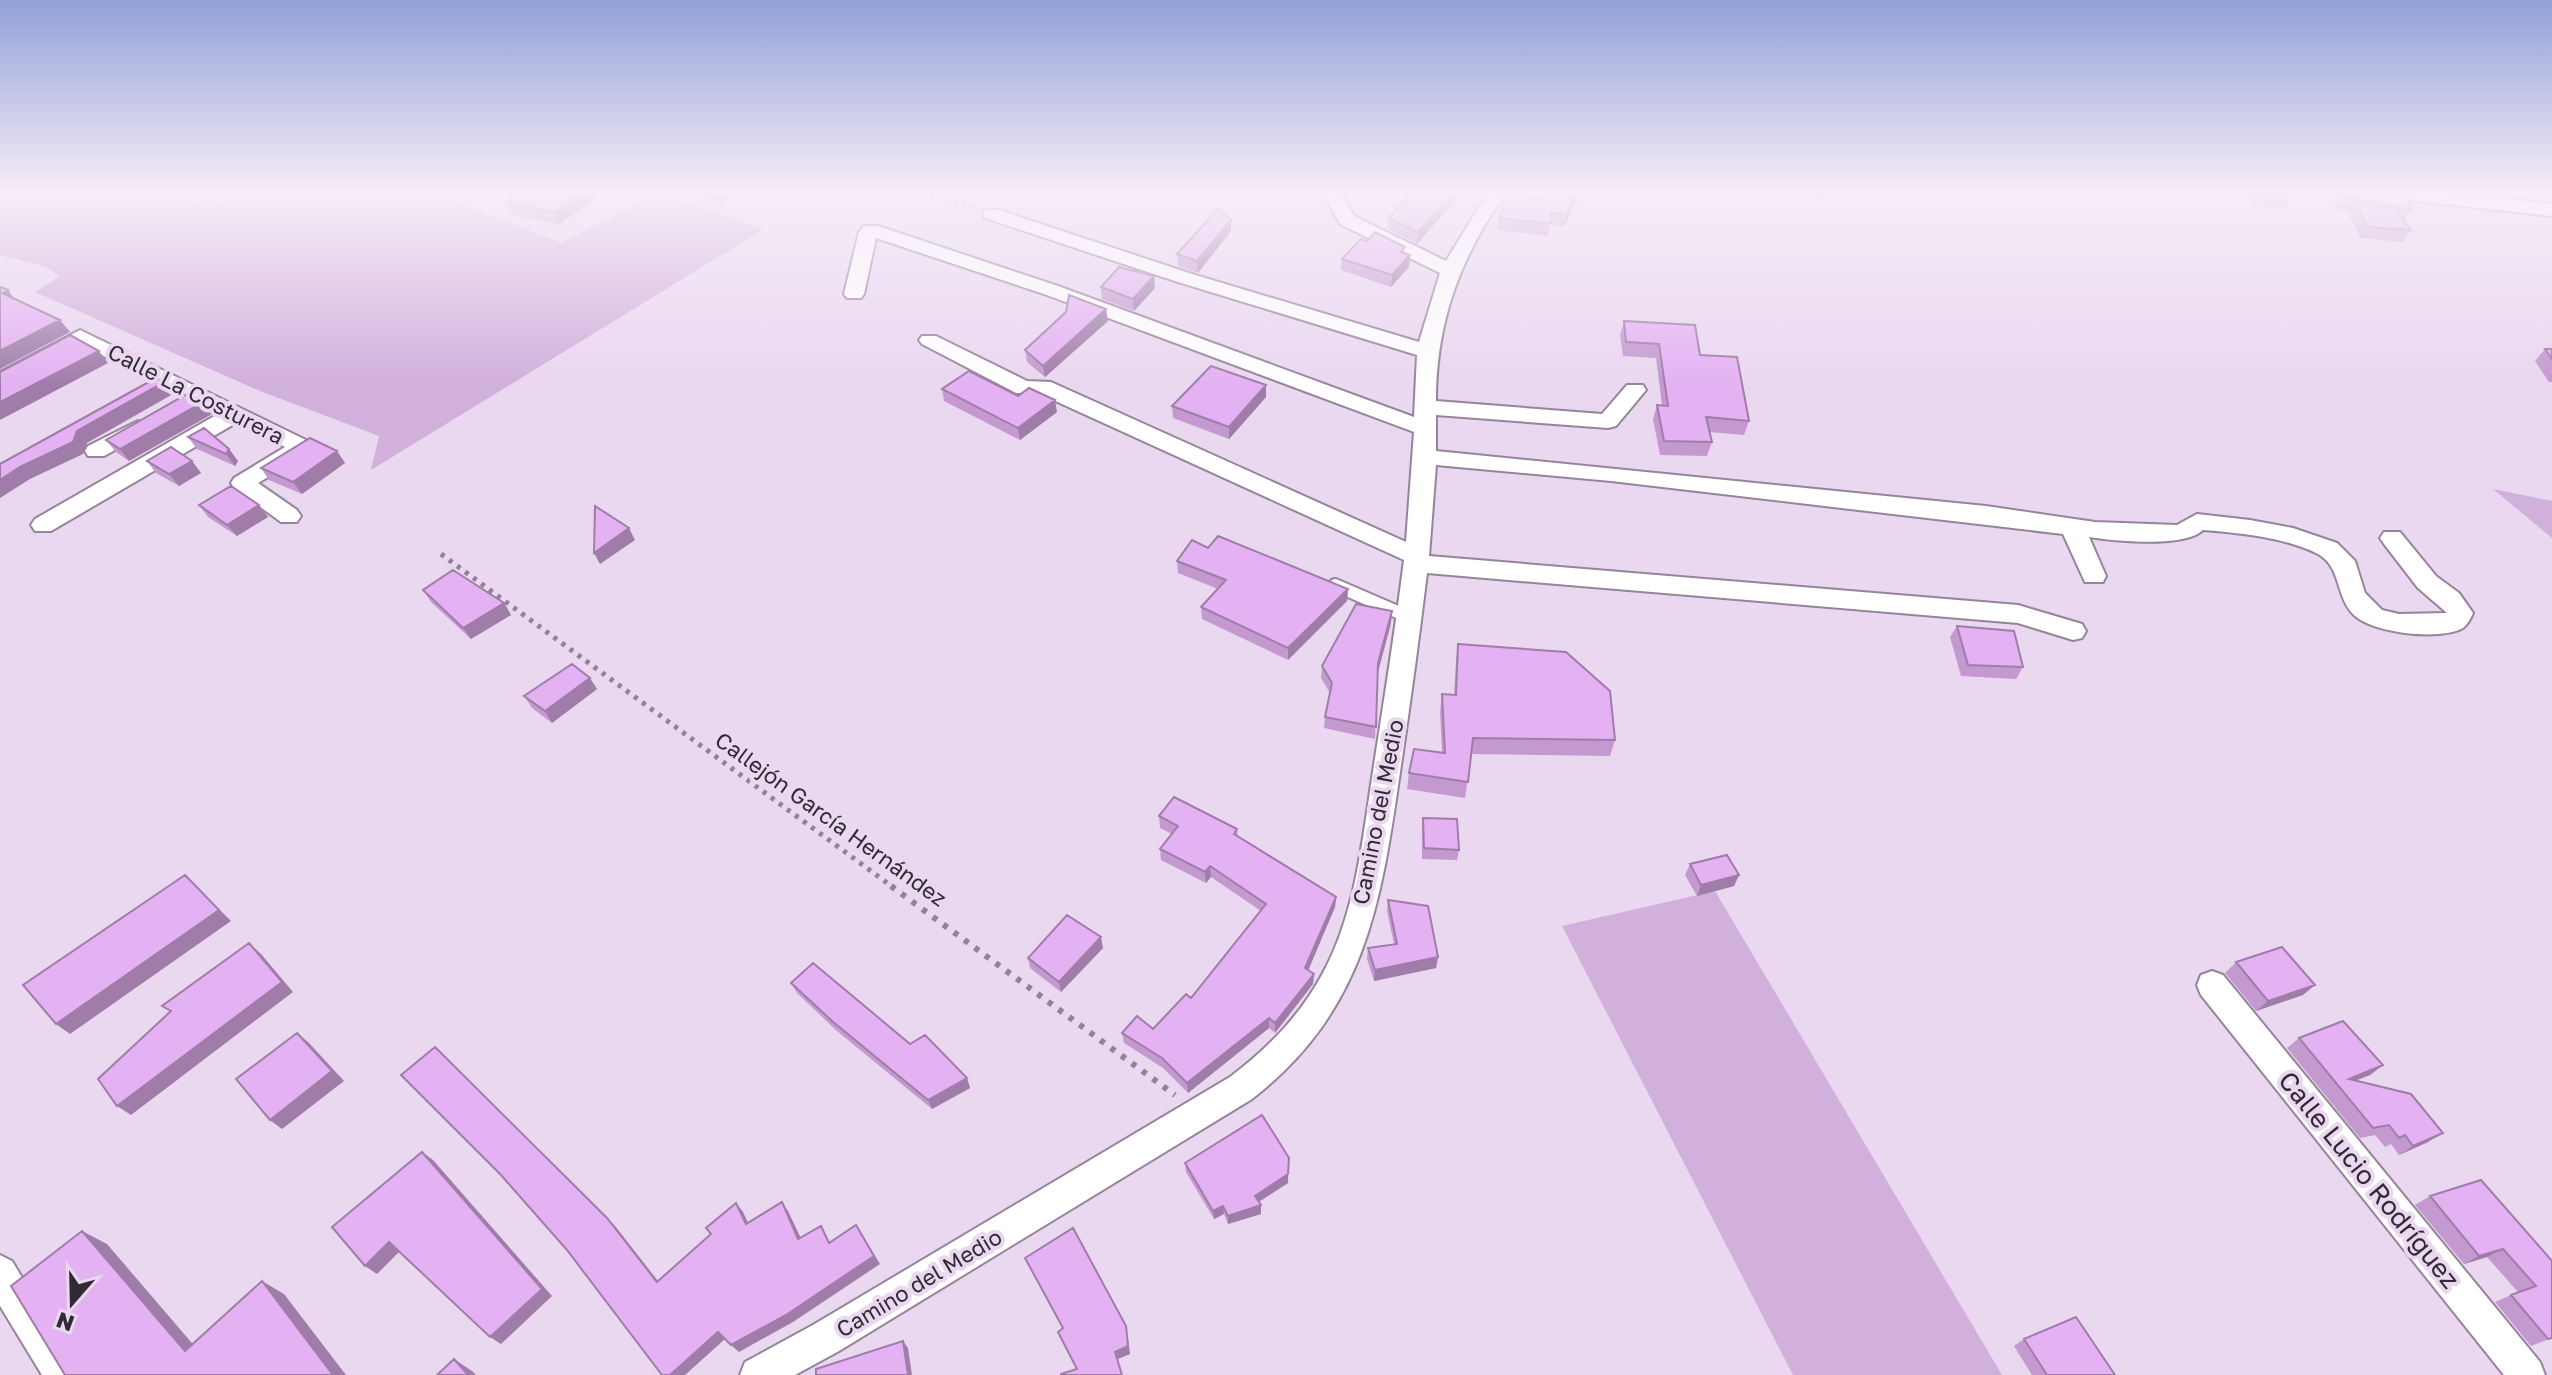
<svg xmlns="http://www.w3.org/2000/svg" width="2552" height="1375" viewBox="0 0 2552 1375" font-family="'Golos Text',sans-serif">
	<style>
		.green { fill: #d1b0dc }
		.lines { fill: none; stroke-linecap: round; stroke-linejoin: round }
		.service-casing { stroke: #95849a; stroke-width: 16 }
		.minor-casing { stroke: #95849a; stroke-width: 4 }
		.path-far2 { stroke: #908395; stroke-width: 4; stroke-dasharray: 3 5; stroke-linecap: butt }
		.path-far1 { stroke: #908395; stroke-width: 5; stroke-dasharray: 4 6; stroke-linecap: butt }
		.path { stroke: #908395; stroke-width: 6; stroke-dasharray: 5 8; stroke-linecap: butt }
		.service { stroke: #fff; stroke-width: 12 }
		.minor { fill: #fff; fill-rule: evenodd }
		.wall { fill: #c499d0 }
		.shaded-wall { fill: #a07da9 }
		.building { fill: #e4b2f2; stroke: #a07da9; stroke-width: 2 }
		.labels { text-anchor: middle; stroke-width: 8; stroke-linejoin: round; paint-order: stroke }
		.street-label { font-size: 22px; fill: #312a34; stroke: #ead7f0 }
		.near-street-label { font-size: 26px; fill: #312a34; stroke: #ead7f0 }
	</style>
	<rect width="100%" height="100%" fill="#ead7f0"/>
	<path class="green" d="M0 191H156L209 209 240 191H428L561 243 659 194 764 229 371 470 379 436 260 391 35 292 59 277 47 267 0 255Z
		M2493 489 2552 501V538Z
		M1715 891 2002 1375H1793L1562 926Z"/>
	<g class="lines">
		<g class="service-casing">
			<path id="service" d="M1335 585 1409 617"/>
		</g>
		<g class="minor-casing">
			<path id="minor" d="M1326 191H1340L1354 216 1446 261 1489 191H1507C1461 256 1436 320 1436 401L1602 414 1627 385H1643L1646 390 1616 426 1608 428 1436 415V451L1986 506 2095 522 2177 525 2197 514 2250 520 2293 528 2337 543 2355 561 2365 593 2382 610 2399 614 2447 613 2418 588 2384 544 2380 538 2384 532H2400L2436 576 2459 593 2473 613C2471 618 2467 625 2463 628 2440 641 2374 633 2355 616 2335 598 2342 567 2318 554 2284 537 2240 533 2203 530 2185 548 2114 541 2089 537L2106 576 2103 582H2085L2063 534 1611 481 1436 465 1429 556 2018 605 2082 624 2086 631 2082 638 2073 640 2018 623 1427 573C1419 639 1410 705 1400 772 1381 904 1365 1011 1252 1099L839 1351 795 1375H740L745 1362 813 1325 1230 1077C1268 1048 1300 1016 1323 973 1355 914 1362 843 1372 778 1383 706 1395 632 1404 560L1040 394 1016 393 922 344 919 340 922 336H936L1027 381 1051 382 1406 542 1414 432 1044 294 876 238 864 294 861 298H847L844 294 859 232 864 226H878L1058 286 1414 417 1417 355 1178 282 985 218 983 214 985 210H999L1192 274 1419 342 1440 273 1340 224 1324 194Z
				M2362 191H2425L2552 204V216L2371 196Z
				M80 330 310 442 313 447 310 452 258 483 297 510 301 516 297 522H281L234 488 231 483 234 478 285 447 236 423 51 531H35L31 525 35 519 218 414 80 344 0 388V372Z
				M138 421 149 428 146 433 104 456H88L85 451 88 446Z
				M2212 971 2223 975 2540 1362 2545 1375H2504L2201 995 2197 985 2201 975Z
				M0 1255 12 1261 81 1375H42L0 1306Z"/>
		</g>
		<path class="path-far2" d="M916 191 972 207"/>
		<path class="path-far1" d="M441 554 894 888"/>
		<path class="path" d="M891 886 1175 1095"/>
		<use href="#service" class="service"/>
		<use href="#minor" class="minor"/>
	</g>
	<path class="wall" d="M679 191H738L719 205Z
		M1463 191 1417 244 1388 229 1389 218Z
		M1772 191H1828V194L1826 200 1772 194Z
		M2245 191H2289L2291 195 2284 207 2252 204Z
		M2337 191H2406L2411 209 2404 220 2411 230 2403 242 2361 238 2349 216 2351 212 2334 209Z
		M597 197 560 224 511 215 506 203Z
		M1578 197 1564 227 1550 224 1548 236 1497 230 1499 218 1548 201Z
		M1231 231 1198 273 1178 266 1177 254Z
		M1367 241 1410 255 1409 267 1391 287 1341 270 1342 259Z
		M1154 276 1155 288 1134 311 1102 299 1101 287Z
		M1108 321 1045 377 1027 362 1025 350Z
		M1624 321 1700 355 1749 421 1744 435 1709 432 1712 442 1707 456 1660 455 1653 419 1657 405H1662L1656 358 1623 356 1620 335Z
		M2545 349H2552V382H2549L2535 361Z
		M942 389 1057 412 1020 440 944 401Z
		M1266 397 1229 439 1173 418 1172 406Z
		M212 414 129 461 116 452 106 440Z
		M188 437 229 449 238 461 235 466 197 449Z
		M147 461H192L201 473 179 486 156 473Z
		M345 463 302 494 269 480 261 468Z
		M199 505H259L268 517 237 536 208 517Z
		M1208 548 1348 589 1347 601 1288 660 1202 619 1201 607 1218 589 1178 573 1177 561Z
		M423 590 504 603 511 615 471 639 431 602Z
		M1391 623 1378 672 1375 739 1324 728 1325 717 1330 693 1321 678 1322 666Z
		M1957 626 2023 667 2016 679 1961 676 1950 637Z
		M1458 644 1615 740 1610 756 1471 754 1465 798 1407 789 1409 773 1442 752 1440 711 1442 694 1454 695 1456 661Z
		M597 689 552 723 532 708 524 696Z
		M1159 816 1237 829 1238 836 1336 897 1335 907 1308 970 1314 974 1313 984 1275 1033 1269 1028 1188 1093 1163 1068 1124 1043 1122 1033 1153 1029 1191 998 1261 911 1211 877 1206 883 1161 860 1160 849 1172 834 1160 828Z
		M1423 818 1459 850 1457 860 1422 859V829Z
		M1690 864 1739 875 1734 886 1697 896 1685 875Z
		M1388 900 1438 957 1436 968 1374 981 1367 959 1368 948 1394 944 1387 911Z
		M1103 948 1061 992 1030 968 1028 958Z
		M2236 962 2303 995 2256 1011 2225 973Z
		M791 983 910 1044 967 1078 970 1088 932 1109 837 1031 797 993Z
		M2299 1038 2383 1065 2370 1075 2356 1080 2428 1142 2399 1155 2391 1144 2385 1147 2375 1135 2360 1138 2287 1048Z
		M1289 1158 1288 1183 1259 1202 1261 1214 1228 1224 1224 1214 1214 1219 1186 1172 1185 1163Z
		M2430 1196 2552 1261V1338L2531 1346 2495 1302 2518 1292 2487 1257 2464 1264 2415 1205Z
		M1025 1258 1126 1326 1130 1354 1076 1369 1058 1332 1063 1329Z
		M2024 1339 2115 1375H2032L2014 1346Z"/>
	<path class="shaded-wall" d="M584 191H595L597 197 560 224 555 212Z
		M717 191H738L719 205 715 192Z
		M1454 191H1463L1417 244 1418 232Z
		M1577 191H1579L1578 197 1564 227 1566 215Z
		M1231 220V231L1198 273 1197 261Z
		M1410 255 1409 267 1391 287 1392 275Z
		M1154 276 1155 288 1134 311 1133 299Z
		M8 290 17 303 2 293Z
		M1106 309 1108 321 1045 377 1043 366Z
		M60 320 70 332 0 369V351Z
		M99 351 108 363 0 420V402Z
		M164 382 173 394 87 443 83 454 30 479 0 498V480L77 431Z
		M1266 385V397L1229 439V427Z
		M1055 400 1057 412 1020 440 1018 428Z
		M203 402 212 414 129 461 120 449Z
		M229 449 238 461 235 466 226 454Z
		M337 451 345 463 302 494 293 482Z
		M192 461 201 473 179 486 169 474Z
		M259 505 268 517 237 536 227 525Z
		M629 528 635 540 600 564 594 553Z
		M1348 589 1347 601 1288 660V648Z
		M504 603 511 615 471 639 463 628Z
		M1392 611 1391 623 1377 675 1378 663Z
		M590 678 597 689 552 723 545 711Z
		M1210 866 1211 877 1206 883 1205 872Z
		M185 875 231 921 70 1034 56 1024Z
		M1739 875 1734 886 1697 896 1701 885Z
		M1336 897 1335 907 1305 978V968Z
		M1101 937 1103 948 1061 992 1059 982Z
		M249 943 261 954 293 992 131 1115 117 1106Z
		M1438 957 1436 968 1374 981 1375 970Z
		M1314 974 1313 984 1275 1033V1023Z
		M2315 985 2303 995 2256 1011 2268 1001Z
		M1269 1018V1028L1188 1093 1187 1083Z
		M297 1033 309 1043 344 1081 282 1129 270 1120Z
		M445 1057 615 1226 665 1290Z
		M2383 1065 2370 1075 2339 1087 2349 1079Z
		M967 1078 970 1088 932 1109 928 1100Z
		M2443 1133 2428 1142 2399 1155 2413 1146Z
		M422 1152 433 1160 552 1296 501 1344 490 1337Z
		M1288 1174V1183L1255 1204V1196Z
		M782 1202 788 1211 805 1247 798 1239Z
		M736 1203 743 1212 753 1233 746 1224Z
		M1261 1205V1214L1228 1224V1216Z
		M1223 1206 1224 1214 1214 1219 1213 1211Z
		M856 1225 880 1264 793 1322 739 1352 731 1345Z
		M82 1231 107 1244 209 1363 185 1351Z
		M389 1242 401 1250 377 1274 365 1266Z
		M2503 1249 2487 1257 2464 1264 2479 1256Z
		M262 1281 284 1294 346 1375H333Z
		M1126 1326 1130 1354 1118 1359 1115 1352Z
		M718 1332 725 1339 685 1375H670Z
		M903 1341 908 1348 912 1375H908Z
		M454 1359 472 1371 476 1375H468Z"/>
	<path class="building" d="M521 191H584L555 212 506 203Z
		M1413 191H1454L1418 232 1389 218Z
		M1551 191H1577L1566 215 1551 213 1550 224 1499 218 1510 194 1548 201Z
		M1800 191H1828V194Z
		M2258 191H2289L2291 195 2259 192Z
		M2342 191H2406L2411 209 2341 197Z
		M2356 204 2395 208 2411 230 2368 227Z
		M1218 209 1231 220 1197 261 1177 254Z
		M1375 232 1405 247 1401 252 1410 255 1392 275 1342 259 1361 239 1367 241Z
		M1119 267 1154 276 1133 299 1101 287Z
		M0 287 8 290 2 293 60 320 0 351Z
		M1069 295 1106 309 1043 366 1025 350 1066 312Z
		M1624 321 1695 325 1700 355 1737 357 1749 421 1706 417 1712 442 1664 441 1657 405 1668 406 1659 344 1626 342Z
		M70 335 99 351 0 402V372Z
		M2545 349H2552V359Z
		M1211 366 1266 385 1229 427 1172 406Z
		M969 371 1018 396 1029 388 1055 400 1018 428 942 389Z
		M156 378 164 382 77 431 73 442 20 467 0 480V464Z
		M187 394 203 402 120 449 106 440Z
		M204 428 229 449 226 454 188 437Z
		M310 438 337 451 293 482 261 468Z
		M171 447 192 461 169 474 147 461Z
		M231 486 259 505 227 525 199 505Z
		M595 506 629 528 594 553Z
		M1218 536 1348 589 1288 648 1201 607 1226 580 1177 561 1192 540 1208 548Z
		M453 570 504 603 463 628 423 590Z
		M1356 604 1392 611 1378 663 1376 727 1325 717 1332 683 1322 666Z
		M1957 626 2014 631 2023 667 1968 665Z
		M1458 644 1566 652 1610 691 1615 740 1473 738 1468 782 1409 773 1414 749 1445 753 1442 694 1456 695Z
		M572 664 590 678 545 711 524 696Z
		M1174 797 1237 829 1234 834 1336 897 1305 968 1314 974 1275 1023 1269 1018 1187 1083 1162 1058 1122 1033 1137 1016 1153 1029 1186 994 1191 998 1266 904 1210 866 1205 872 1160 849 1178 826 1159 816Z
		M1423 818 1457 819 1459 850 1424 848Z
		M1727 855 1739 875 1701 885 1690 864Z
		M185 875 219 910 56 1024 23 985Z
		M1388 900 1428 906 1438 957 1375 970 1368 948 1397 944Z
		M1067 915 1101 937 1059 982 1028 958Z
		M249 943 282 982 117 1106 98 1079 171 1011 162 1006Z
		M2282 947 2315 985 2268 1001 2236 962Z
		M813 963 910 1044 925 1035 967 1078 928 1100 832 1021 791 983Z
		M2343 1021 2383 1065 2349 1079 2411 1094 2443 1133 2413 1146 2405 1135 2399 1138 2389 1125 2373 1128 2299 1038Z
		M297 1033 332 1071 270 1120 236 1079Z
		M435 1047 607 1218 657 1282 711 1234 706 1228 736 1203 746 1224 782 1202 798 1239 821 1226 829 1243 856 1225 874 1256 786 1315 731 1345 718 1332 670 1375H662L567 1250 501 1175 401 1075Z
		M1262 1115 1289 1158 1288 1174 1255 1196 1261 1205 1228 1216 1223 1206 1213 1211 1185 1163Z
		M422 1152 542 1289 490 1337 389 1242 365 1266 332 1227Z
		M2481 1180 2552 1261V1338L2548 1339 2511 1295 2536 1286 2503 1249 2479 1256 2430 1196Z
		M1073 1228 1126 1326 1128 1346 1115 1352 1122 1375H1061V1374L1077 1369 1058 1332 1063 1328 1025 1258Z
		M82 1231 185 1351 262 1281 333 1375H65L11 1286Z
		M2076 1317 2115 1375H2047L2024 1339Z
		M903 1341 908 1375H816V1369Z
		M454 1359 468 1375H437Z"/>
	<linearGradient id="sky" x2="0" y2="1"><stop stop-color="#93a1d8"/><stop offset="0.5" stop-color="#f6edf8"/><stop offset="1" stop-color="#f6edf8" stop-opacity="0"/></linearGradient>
	<rect width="2552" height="384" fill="url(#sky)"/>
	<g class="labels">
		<g class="street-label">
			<text transform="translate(196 394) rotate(27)" y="8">Calle La Costurera</text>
			<text transform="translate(1378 812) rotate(-79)" y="8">Camino del Medio</text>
			<text transform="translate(831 819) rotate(36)" y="8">Callejón García Hernández</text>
			<text transform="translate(919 1283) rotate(-31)" y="8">Camino del Medio</text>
		</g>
		<g class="near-street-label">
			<text transform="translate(2369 1180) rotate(51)" y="9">Calle Lucio Rodríguez</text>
		</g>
	</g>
	<g transform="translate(72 1303) rotate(200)" stroke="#ead7f0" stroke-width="6" paint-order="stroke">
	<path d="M0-6L14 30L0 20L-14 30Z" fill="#312a34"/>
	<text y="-12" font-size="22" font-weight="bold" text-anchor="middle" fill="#312a34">N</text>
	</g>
</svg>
